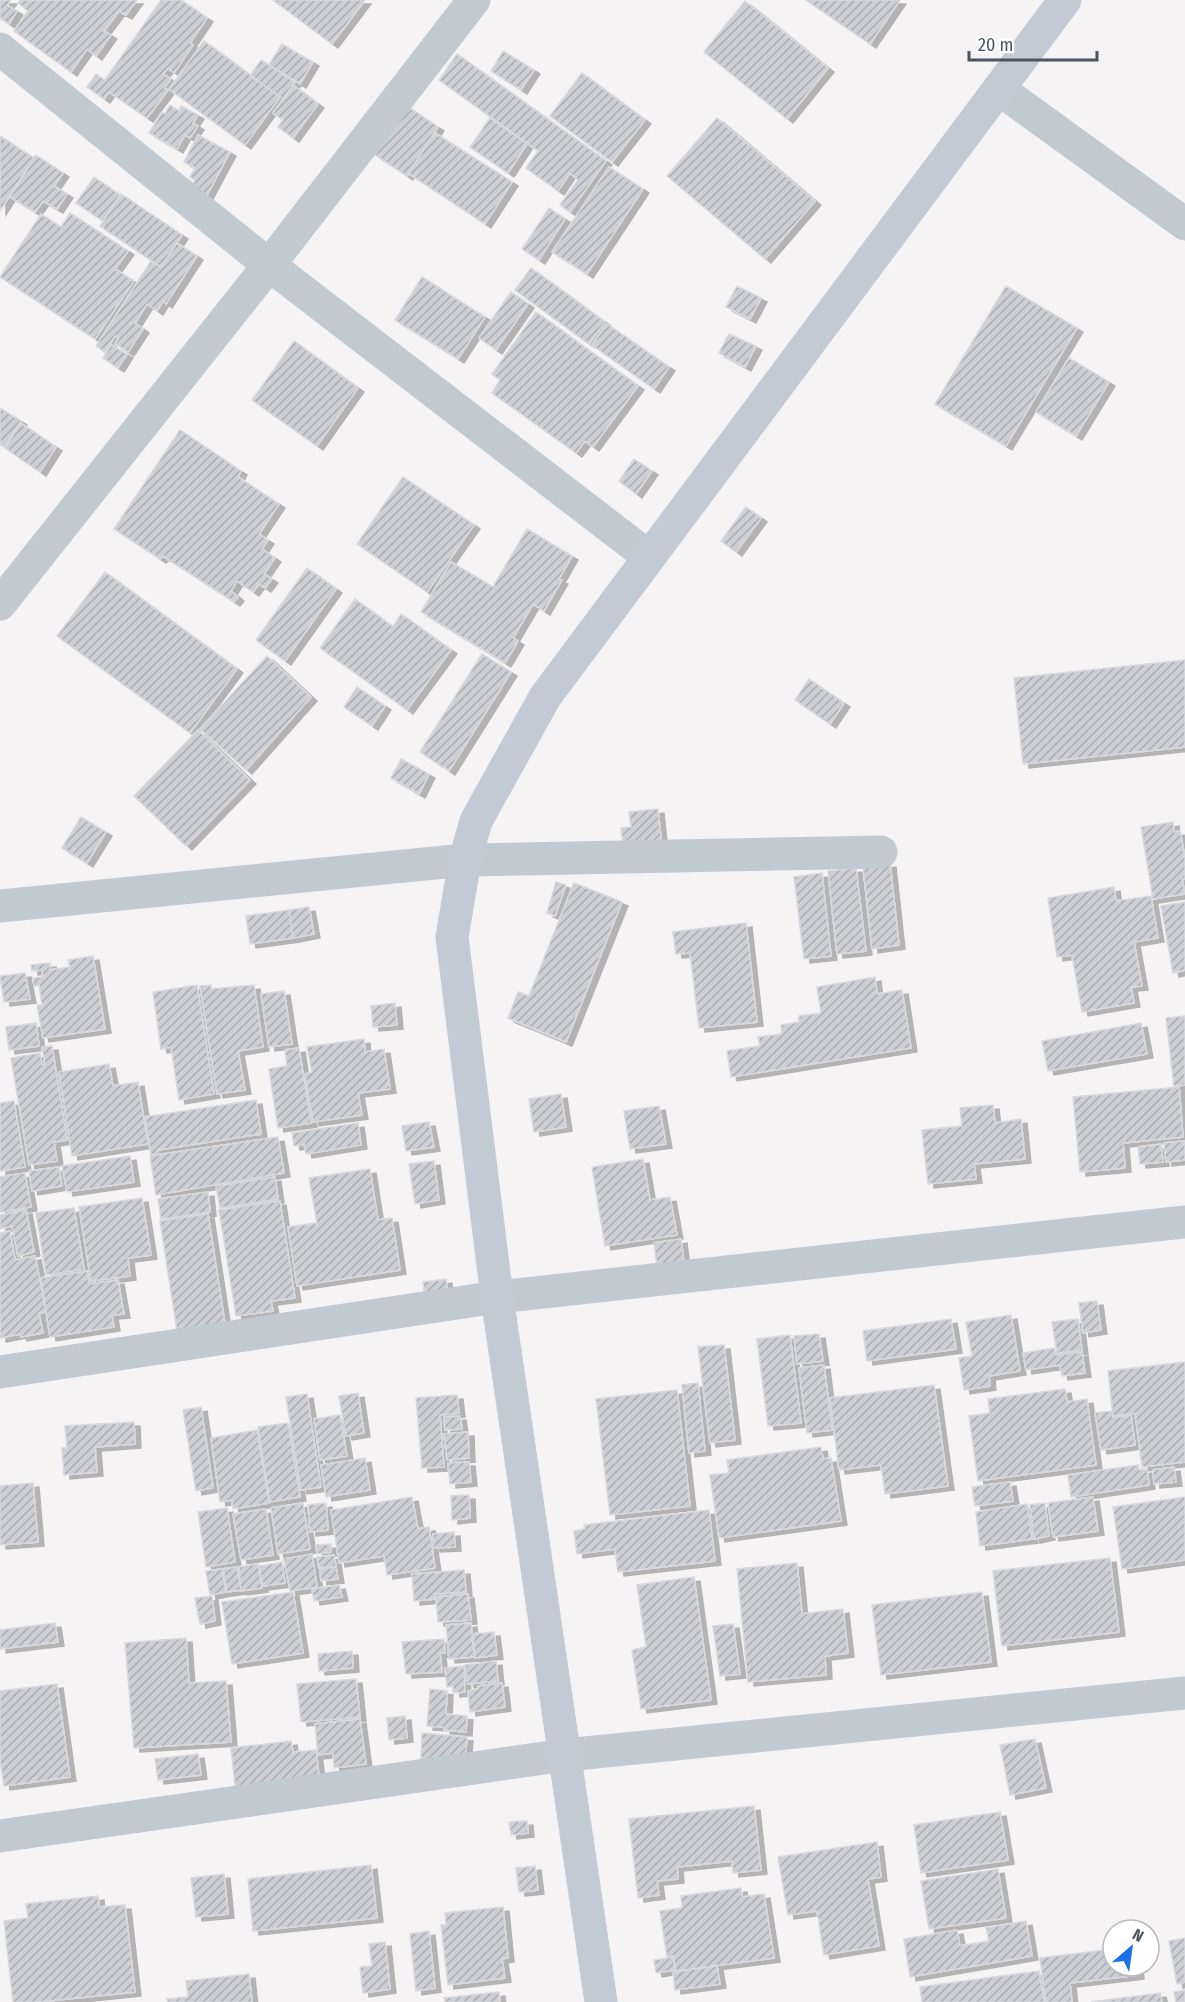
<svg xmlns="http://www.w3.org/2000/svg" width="1185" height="2002" viewBox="0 0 1185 2002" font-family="'Fira Sans Condensed',sans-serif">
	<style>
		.building { fill: url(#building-hatch); stroke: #d7d9de; stroke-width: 1.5; filter: url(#shadow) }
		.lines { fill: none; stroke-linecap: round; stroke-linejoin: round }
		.street { stroke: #c1c9d1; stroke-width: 33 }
		.secondary { stroke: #c1cad5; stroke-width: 33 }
	</style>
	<defs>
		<pattern id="building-hatch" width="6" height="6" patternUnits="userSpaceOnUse" patternTransform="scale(1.5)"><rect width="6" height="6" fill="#cdcfd5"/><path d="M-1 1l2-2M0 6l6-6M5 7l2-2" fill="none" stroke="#a8abb0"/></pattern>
		<filter id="shadow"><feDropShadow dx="6" dy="4" stdDeviation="0" flood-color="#0004"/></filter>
	</defs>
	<rect width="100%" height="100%" fill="#f5f3f3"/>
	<path class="building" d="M0 0H11L7 5 17 11 9 24 0 18Z
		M20 0H137L126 15 119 11 104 31 111 35 96 56 87 49 71 72 14 31 28 11 18 3Z
		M161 0H181L207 18 190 43 193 45 174 73 168 68 163 74 171 79 164 88 168 90 147 118 109 92 104 99 87 87 96 74 105 80Z
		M273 0H365L332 44Z
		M806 0H900L870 44Z
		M745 1 828 68 787 119 704 52Z
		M204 41 280 97 245 145 169 89Z
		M282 44 313 62 300 84 269 65Z
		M503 51 534 70 521 90 491 71Z
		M457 54 606 161 570 212 560 205 578 180 570 173 558 191 526 168 538 151 439 80Z
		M261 60 295 82 284 99 250 76Z
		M582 73 645 120 612 162 550 116Z
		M293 85 318 104 293 138 278 127 283 120 273 113Z
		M170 105 179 111 181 106 198 115 193 123 198 126 190 138 185 135 177 149 149 133 162 112 165 114Z
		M407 106 438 127 407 176 375 155Z
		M490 118 527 144 508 173 470 147Z
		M717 118 815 201 765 259 667 176Z
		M435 133 512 182 485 224 408 173Z
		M198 135 230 152 206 197 191 189 195 180 190 177 195 168 184 162Z
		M0 136 34 158 0 211Z
		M36 155 63 173 54 186 67 194 57 209 43 201 35 212 10 197Z
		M609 167 643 189 587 274 552 252Z
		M94 177 120 195 103 221 76 203Z
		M121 194 182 235 161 267 100 226Z
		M549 208 565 219 539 260 522 249Z
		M70 213 128 251 115 269 134 281 95 339 0 277 41 214 61 227Z
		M177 243 197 256 166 304 163 301 157 311 147 304 135 323 143 329 128 352 115 344 119 338 115 336 105 352 96 346 151 261 161 267Z
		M531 268 605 322 589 344 515 290Z
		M422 277 485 317 458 359 395 320Z
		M737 286 761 298 750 319 726 307Z
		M1006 286 1077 328 1006 446 935 404Z
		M511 292 528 304 496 350 479 338Z
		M536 312 638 386 593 447 585 441 576 453 492 393 500 380 492 374Z
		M607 324 669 367 654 389 592 345Z
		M729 334 756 346 745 367 719 353Z
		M294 341 358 388 317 446 252 400Z
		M111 345 127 354 118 368 103 358Z
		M1069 358 1109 382 1076 436 1036 412Z
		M0 408 21 421 4 447 0 444Z
		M21 423 56 447 40 472 5 448Z
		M180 430 241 471 238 477 279 504 259 534 268 540 262 549 275 558 264 574 272 579 265 588 259 584 253 592 237 581 231 591 238 597 234 602 163 556 160 559 114 529Z
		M634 459 652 471 636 494 619 481Z
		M403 477 474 525 427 592 357 544Z
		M746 507 761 518 736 552 721 541Z
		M527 529 572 556 559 579 562 580 544 611 533 604 513 638 518 641 505 663 421 612 451 562 493 587Z
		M307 568 336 589 285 661 256 640Z
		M105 572 237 669 190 733 57 636Z
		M355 599 393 627 401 614 451 650 407 710 320 648Z
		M482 654 511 672 449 771 420 752Z
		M267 656 311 697 246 770 200 729Z
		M1185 660V747L1023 764 1014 678Z
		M809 679 844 703 830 724 795 700Z
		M357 687 385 706 372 726 344 707Z
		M198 730 250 780 186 846 134 796Z
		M401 759 429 774 419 794 391 778Z
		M658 809 662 848 624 852 621 828 631 827 629 812Z
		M81 817 106 832 87 863 62 848Z
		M1173 822 1174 832 1180 831 1185 858V879H1182L1185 894 1153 899 1141 827Z
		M890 863 899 945 872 949 863 866Z
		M856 868 866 951 837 954 828 871Z
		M822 873 831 956 804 959 794 877Z
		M556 882 566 885 555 916 547 913Z
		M574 883 622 902 566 1042 508 1018 518 992 529 996Z
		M1114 887 1116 901 1151 896 1158 938 1134 942 1142 986 1131 987 1134 1003 1082 1012 1072 955 1057 957 1048 898Z
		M1185 902V970L1173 973 1161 906Z
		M309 907 314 934 293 938 289 910Z
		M289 910 293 938 250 944 246 916Z
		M746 923 757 1022 699 1028 690 953 676 954 673 932Z
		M93 956 105 1029 43 1038 37 1005H42L39 985 34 986 33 978 43 977 42 970 32 971 31 965 50 963V970L70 967 68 960Z
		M25 973 30 999 4 1002 0 976Z
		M875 977 877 994 902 990 911 1048 731 1077 727 1051 760 1046 758 1037 782 1034 781 1025 799 1022V1016L821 1013 817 987Z
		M197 985 214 1094 179 1100 171 1047 161 1049 153 992Z
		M211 985V989L254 985 263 1047 238 1051 245 1090 217 1094 200 986Z
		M284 991 292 1044 269 1047 261 994Z
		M395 1003 397 1025 373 1027 371 1006Z
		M1185 1016V1085L1174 1086 1166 1018Z
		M36 1023 39 1046 9 1050 6 1027Z
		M1141 1023 1147 1054 1048 1071 1042 1041Z
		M364 1039 365 1052 384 1049 390 1089 358 1093 362 1115 313 1122 305 1074 312 1072 307 1047Z
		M52 1046 67 1140 54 1142 57 1161 29 1165 11 1058 40 1053 42 1065H45L42 1047Z
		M299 1048 311 1123 278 1128 269 1069 287 1066 285 1050Z
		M109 1064 113 1086 138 1082 148 1144 72 1156 59 1072Z
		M1179 1087 1183 1137 1123 1143 1125 1168 1080 1172 1073 1097Z
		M561 1094 566 1127 534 1132 529 1099Z
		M256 1100 261 1134 158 1150V1155H151L145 1117Z
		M14 1101 25 1167 0 1171V1103Z
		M993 1105 995 1123 1021 1119 1025 1159 974 1164 976 1179 928 1184 922 1130 962 1126 960 1108Z
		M659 1106 666 1144 630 1149 624 1111Z
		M429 1122 434 1147 406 1151 402 1126Z
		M358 1123 361 1145 306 1154 304 1144 294 1146 292 1133Z
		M278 1137 284 1173 156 1195 150 1156Z
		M1185 1141V1160L1166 1162 1164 1143Z
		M1161 1144 1163 1162 1140 1164 1138 1147Z
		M130 1156 134 1182 67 1192 62 1166Z
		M643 1159 650 1200 670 1197 677 1235 605 1246 592 1167Z
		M434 1161 439 1200 415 1204 409 1164Z
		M59 1167 62 1186 32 1191 29 1171Z
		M370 1169 378 1220 392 1218 400 1270 297 1286 288 1227 317 1223 309 1178Z
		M25 1173 31 1207 0 1212V1177Z
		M275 1177 278 1199 220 1208 216 1186Z
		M208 1192 210 1212 161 1219 158 1199Z
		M142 1198 151 1255 128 1258 130 1276 91 1281 79 1207Z
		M280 1201 295 1298 271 1301 273 1311 236 1316 219 1210Z
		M74 1208 84 1269 46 1275 36 1213Z
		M26 1210 34 1252 18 1256 12 1226 0 1229V1215Z
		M208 1214 225 1324 177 1331 160 1221Z
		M10 1231 15 1260 35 1256 46 1312 39 1313 43 1333 21 1337 20 1334 0 1338V1233Z
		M681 1239 684 1263 657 1266 654 1243Z
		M87 1271 89 1284 118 1280 124 1314 112 1315 114 1327 50 1337 41 1278Z
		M446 1279 448 1296 425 1300 423 1282Z
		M1097 1301 1101 1330 1083 1333 1079 1303Z
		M1011 1315 1020 1371 989 1376 990 1386 964 1390 959 1358 972 1356 966 1322Z
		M951 1319 956 1349 867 1361 863 1331Z
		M1078 1319 1082 1350 1057 1353 1052 1322Z
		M819 1334 823 1361 797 1364 794 1336Z
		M790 1335 801 1423 768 1426 757 1339Z
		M724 1345 735 1440 710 1443 698 1347Z
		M1054 1348 1056 1355 1082 1352 1085 1373 1062 1376 1060 1365 1026 1370 1023 1353Z
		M1185 1362V1462L1142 1467 1135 1413 1113 1416 1108 1371Z
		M824 1365 832 1430 807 1433 799 1368Z
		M698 1383 705 1451 689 1453 682 1385Z
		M934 1385 948 1486 885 1494 881 1465 839 1470 830 1398Z
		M1065 1389 1067 1402 1087 1399 1096 1465 978 1481 969 1416 990 1413 988 1399Z
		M677 1390 690 1506 610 1515 596 1399Z
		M358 1393 364 1433 346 1436 339 1396Z
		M307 1394 321 1487 301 1490 286 1397Z
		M457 1395 459 1413 440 1415 444 1467 422 1468 416 1398Z
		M201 1407 213 1488 196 1491 183 1410Z
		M1112 1411 1113 1418 1131 1415 1135 1445 1101 1450 1095 1413Z
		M340 1415 347 1456 320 1460 314 1419Z
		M460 1416 462 1429 445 1430 444 1417Z
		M134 1422 135 1444 95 1447 97 1472 64 1475 62 1448H67L65 1426Z
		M288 1423 300 1497 270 1502 258 1427Z
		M257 1430 269 1503 233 1509 232 1500 220 1502 211 1438Z
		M468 1432 469 1458 447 1460 444 1434Z
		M821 1447 823 1459 831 1458 841 1521 719 1538 710 1475 729 1473 727 1460Z
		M365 1458 370 1490 326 1497 321 1465Z
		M469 1462 471 1482 450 1484 448 1463Z
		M1138 1465 1139 1470 1147 1469 1149 1485 1071 1497 1068 1475Z
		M1174 1467 1176 1482 1154 1484 1153 1470Z
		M1010 1482 1013 1501 975 1506 972 1487Z
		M33 1483 38 1542 0 1545V1486Z
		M469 1495 470 1518 452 1520 451 1496Z
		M412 1497 418 1529 429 1527 435 1568 387 1575 384 1556 339 1563 331 1510Z
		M1093 1497 1098 1531 1053 1537 1048 1503Z
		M1185 1497V1560L1122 1569 1113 1507Z
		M303 1503 310 1549 278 1554 271 1508Z
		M326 1503 328 1530 310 1532 308 1505Z
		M1045 1503 1049 1536 1034 1539 1030 1505Z
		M1027 1504 1032 1539 980 1546 976 1512Z
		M227 1508 235 1562 206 1567 198 1512Z
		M266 1509 273 1555 241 1560 233 1514Z
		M709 1510 715 1561 618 1572 615 1549 577 1554 574 1531 585 1529 584 1525Z
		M454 1532 455 1547 434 1548 433 1534Z
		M331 1544V1552L317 1554 316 1545Z
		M312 1554 317 1587 290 1591 284 1559Z
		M334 1555 336 1566 319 1568 317 1557Z
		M1110 1558 1119 1632 1002 1646 993 1571Z
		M282 1562 285 1583 263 1586 259 1566Z
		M797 1563 802 1614 843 1609 848 1653 825 1656 826 1675 748 1682 737 1569Z
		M258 1564 262 1588 241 1591 239 1567Z
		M237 1567 241 1590 227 1592 223 1569Z
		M336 1567 338 1579 321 1581 320 1569Z
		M222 1569 226 1592 210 1595 206 1571Z
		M464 1570 466 1592 435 1594V1599L414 1601 412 1574Z
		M694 1577 711 1700 641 1709 632 1650 646 1647 637 1585Z
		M339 1585 342 1597 314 1601 312 1589Z
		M293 1592 303 1653 232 1664 222 1602Z
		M982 1592 991 1662 881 1675 872 1605Z
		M468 1594 471 1620 438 1622 436 1597Z
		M212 1596 215 1621 200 1624 195 1598Z
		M55 1623 58 1642 0 1649V1630Z
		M471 1623 474 1657 449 1659 446 1625Z
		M733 1624 740 1674 720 1676 713 1626Z
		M494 1632 497 1655 475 1658 473 1634Z
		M186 1638 189 1683 226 1681 231 1742 134 1748 125 1643Z
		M444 1639 445 1653H440L442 1672 406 1674 402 1642Z
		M352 1651 353 1668 319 1671 318 1654Z
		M496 1661 498 1681 468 1684 465 1665Z
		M464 1666 465 1692 454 1693 453 1686 447 1687 445 1668Z
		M356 1679 360 1717 301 1722 297 1684Z
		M502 1683 505 1707 470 1712 468 1691 478 1689V1686Z
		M57 1684 70 1777 4 1786 0 1760V1691Z
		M430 1689 447 1691 446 1714 467 1716 466 1732 444 1730V1727L427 1726Z
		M405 1716 407 1738 389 1740 387 1718Z
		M360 1719 366 1764 334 1768 333 1753 318 1755 315 1724Z
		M422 1733 467 1737 465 1762 421 1759Z
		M1035 1739 1046 1788 1010 1795 1000 1745Z
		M291 1741 293 1752 316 1750 320 1785 236 1794 231 1748Z
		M198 1754 201 1775 158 1780 155 1759Z
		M754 1806 761 1870 733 1873 732 1861 677 1867 678 1879 657 1881 659 1895 638 1898 629 1819Z
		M1000 1812 1008 1860 921 1873 914 1825Z
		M527 1821 528 1833 511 1835 509 1822Z
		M877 1842 881 1877 868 1879 879 1946 824 1955 817 1911 788 1915 778 1857Z
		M371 1865 377 1918 253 1931 248 1879Z
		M535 1866 538 1890 519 1892 516 1868Z
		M998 1869 1006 1918 929 1929 921 1881Z
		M224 1874 228 1914 196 1917 191 1878Z
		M741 1888 742 1897 764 1894 774 1958 676 1971 673 1956 667 1957 660 1911 682 1908 681 1896Z
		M98 1896 99 1907 125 1905 135 1992 38 2002H13L4 1921 28 1918 26 1904Z
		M503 1907 508 1958 502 1959 505 1978 448 1985 441 1925H446L445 1913Z
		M1026 1921 1032 1956 910 1977 904 1939 957 1930 960 1946 989 1941 986 1928Z
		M429 1931 435 1988 416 1991 410 1934Z
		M1185 1938V1982L1177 1984 1169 1941Z
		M385 1942 390 1989 363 1993 360 1967 372 1966 369 1944Z
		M1113 1949V1966H1137L1138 1975 1070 1983 1072 2002H1046L1040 1958Z
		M673 1957 675 1970 656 1973 654 1960Z
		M717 1966 720 1984 675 1990 673 1972Z
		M1039 1971 1044 2002H922L920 1987Z
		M249 1974 252 2002H168L167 1999 188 1997 186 1981Z
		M1185 1990V2002H1176L1174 1992Z
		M499 1992 500 2002H445L444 1998Z
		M1160 1993 1162 2002H1091Z"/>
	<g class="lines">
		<path class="street" d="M0 49 269 265 649 557
			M999 89 1185 224
			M0 604 269 265 474 0
			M0 906 465 860 881 852
			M0 1372 497 1297 1185 1222
			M0 1836 565 1755 1185 1693"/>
		<path class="secondary" d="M601 2002 497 1297 452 937 465 860 476 821 545 697 1065 0"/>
	</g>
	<g transform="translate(1131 1948) rotate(29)"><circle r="28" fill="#ffffff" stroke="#b7bbbf" stroke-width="1.5"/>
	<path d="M0-4.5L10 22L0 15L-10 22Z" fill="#1d70e5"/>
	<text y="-9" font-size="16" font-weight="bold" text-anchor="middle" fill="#4a5560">N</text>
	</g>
	<path d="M969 51v9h128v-9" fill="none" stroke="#4a5560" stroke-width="3"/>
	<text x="978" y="51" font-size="18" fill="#4a5560" stroke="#ffffff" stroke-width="4.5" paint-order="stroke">20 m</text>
</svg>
